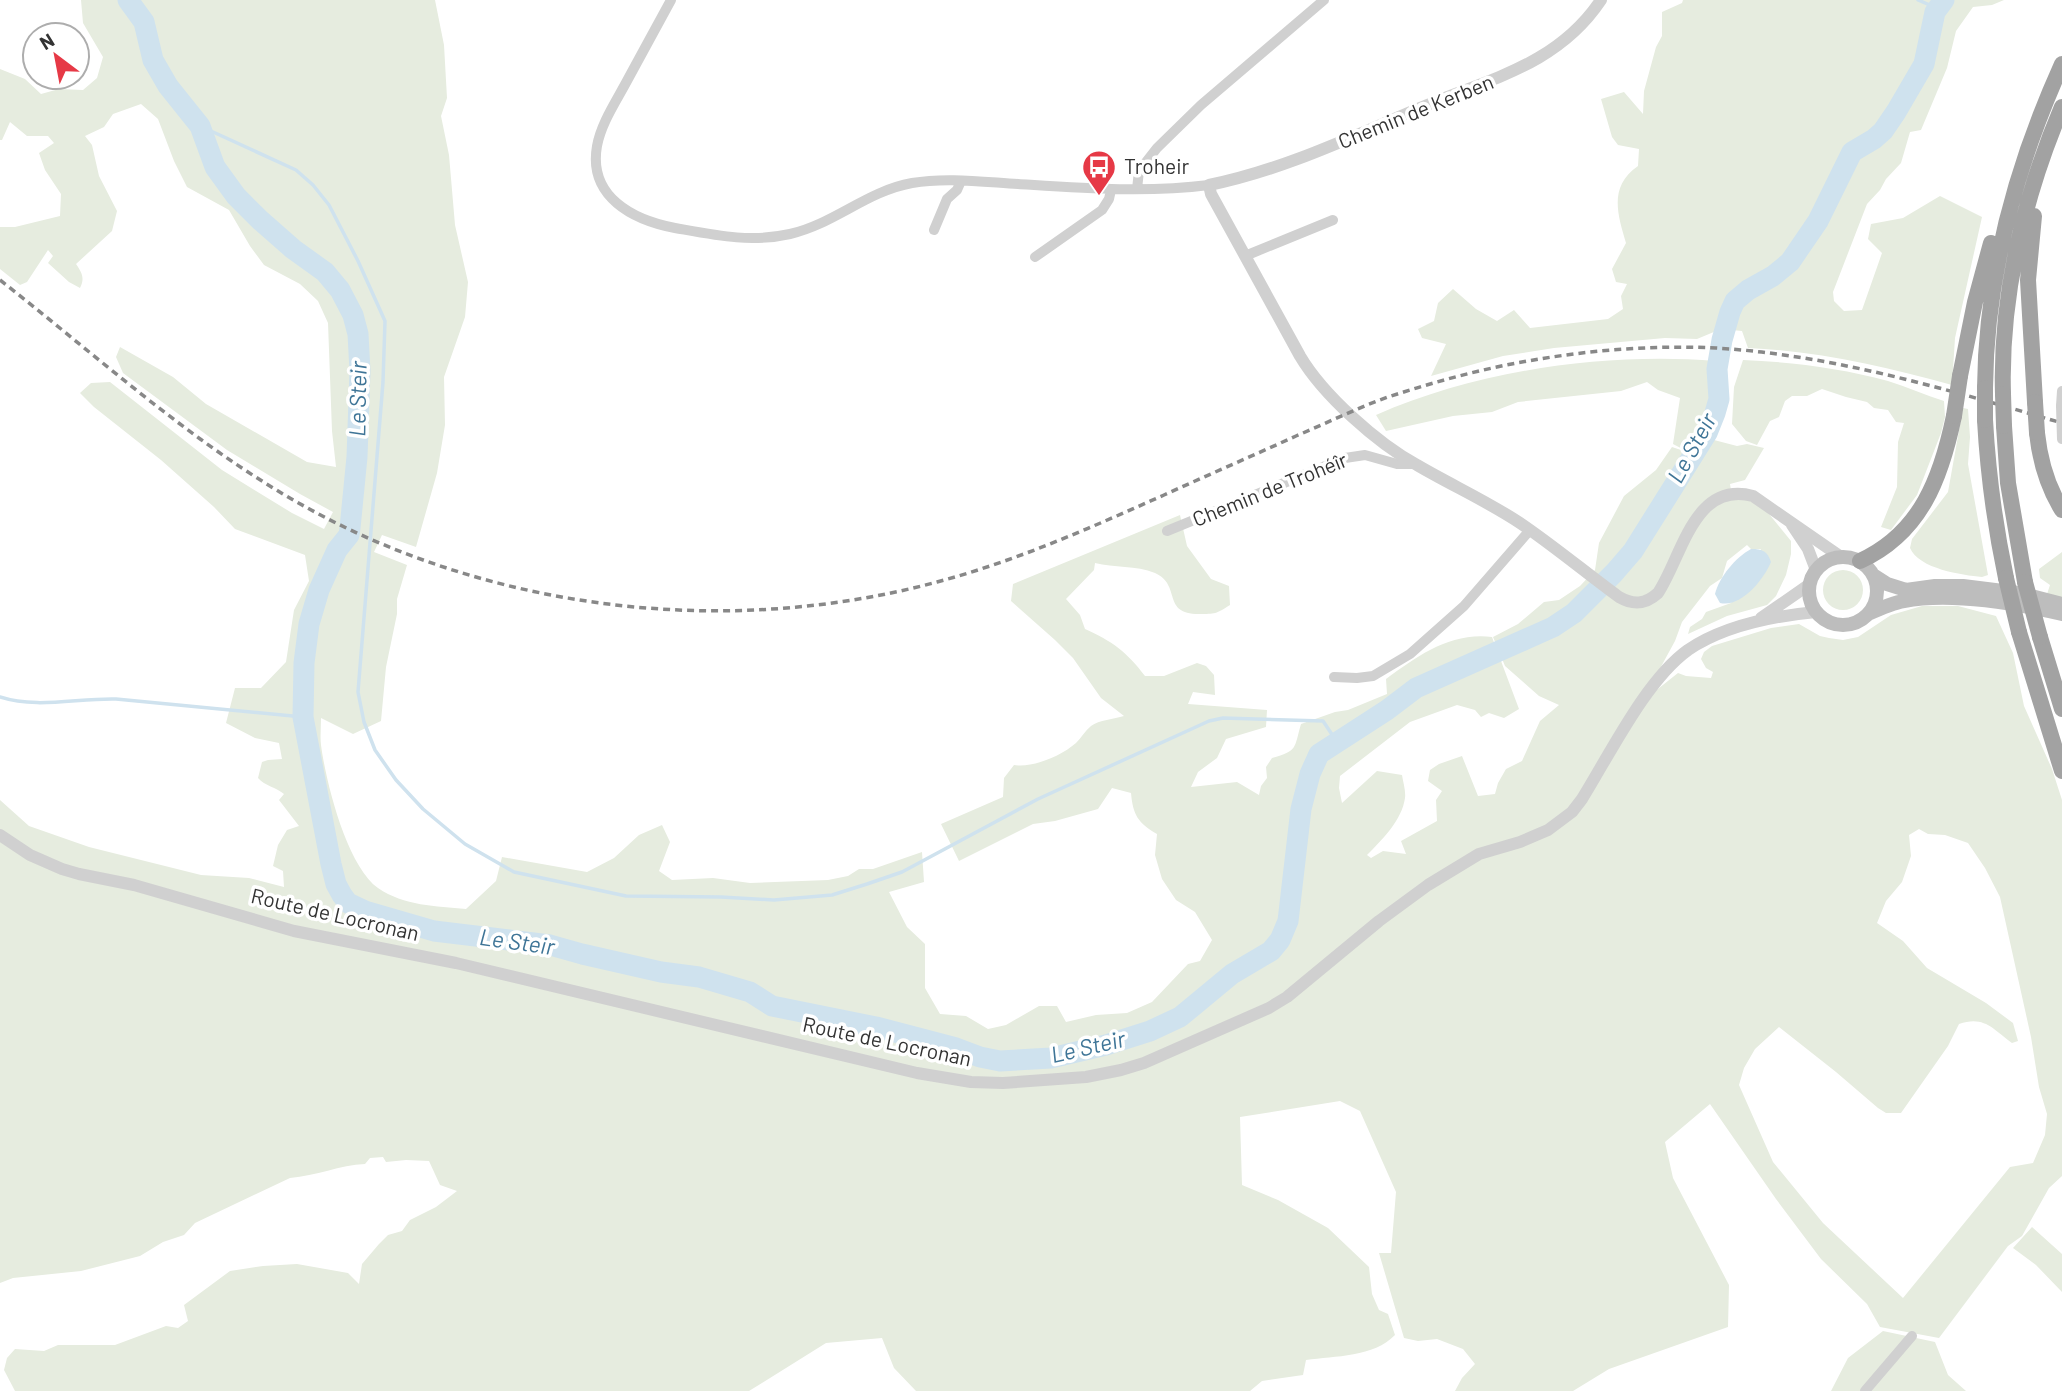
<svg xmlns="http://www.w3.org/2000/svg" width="2062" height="1391" viewBox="0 0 2062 1391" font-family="Barlow,sans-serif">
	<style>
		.green { fill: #e6ecdf; fill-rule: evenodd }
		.water { fill: #cfe2ee }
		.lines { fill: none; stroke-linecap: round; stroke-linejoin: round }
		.stream { stroke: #cfe2ee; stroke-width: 3.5 }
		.river { stroke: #cfe2ee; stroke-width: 21 }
		.minor { stroke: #d0d0d0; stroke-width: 10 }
		.tertiary { stroke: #d0d0d0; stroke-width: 12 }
		.secondary { stroke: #bdbdbd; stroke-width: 14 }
		.trunk { stroke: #a2a2a2; stroke-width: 16 }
		.rail { stroke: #888; stroke-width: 3.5; stroke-dasharray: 7 5; stroke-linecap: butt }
		.minor-bridge { stroke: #d0d0d0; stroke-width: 10 }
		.trunk-bridge { stroke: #a2a2a2; stroke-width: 16 }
		.labels { text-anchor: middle; stroke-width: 7; stroke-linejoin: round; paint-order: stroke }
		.street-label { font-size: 21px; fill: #333; stroke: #fff }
		.poi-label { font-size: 21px; fill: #333; stroke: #fff; text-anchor: start }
		.water-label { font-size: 23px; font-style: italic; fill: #3f7597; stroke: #fff }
	</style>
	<rect width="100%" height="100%" fill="#fff"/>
	<path class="green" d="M81 0H435L444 45 447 98 441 116 449 155 455 225 468 282 465 317 444 377 445 425 437 473 416 547 382 535 374 552 407 565 397 599V614L386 667 381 721 353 734 321 718C321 727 320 737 321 745 326 783 347 866 378 888 404 906 436 906 466 909L496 881 502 857 587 872 614 858 639 835 662 825 670 842 659 871 672 880 713 878 750 883 828 880 848 876 859 869H873L922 852 924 882 889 892 907 927 925 944V988L940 1014 966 1016 988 1029 1006 1025 1039 1006H1057L1066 1022 1096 1015 1127 1013 1152 1002 1188 964 1200 961 1212 940 1195 912 1176 900 1162 879 1155 855 1157 834C1138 823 1133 815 1131 793L1112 788 1098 809 1055 821 1033 824 959 861 941 824 1003 797 1004 778 1014 765C1033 768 1061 756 1076 743 1081 738 1085 731 1091 726 1099 720 1114 719 1124 716L1101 698 1073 658 1055 640 1011 601 1013 584 1180 515 1187 546 1211 579 1229 586 1230 605C1216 614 1215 614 1199 614 1161 614 1182 585 1155 573 1136 565 1114 568 1095 563L1094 570 1066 599 1080 615 1085 629C1112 641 1127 652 1145 676H1164L1197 663 1206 666 1214 675 1215 695 1193 692 1188 704 1267 710 1266 727 1226 739 1217 758 1198 772 1191 787 1237 782 1259 795 1261 786 1267 778 1266 767 1272 758C1298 751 1294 748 1301 724L1335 712 1348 710 1387 694 1386 679C1418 656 1450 632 1492 637L1519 709 1504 718 1489 713 1481 717 1475 710 1457 705 1410 722 1340 776 1339 788 1342 803 1377 771 1402 775C1403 782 1406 791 1405 798 1402 820 1382 840 1367 855L1371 858 1383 851 1406 854 1401 841 1437 821 1436 800 1442 791 1428 781 1430 770 1439 764 1462 756 1478 796 1495 794 1498 783 1506 769 1522 761 1540 721 1559 705 1539 696 1505 666 1493 637 1518 624 1544 602 1559 600 1580 586 1595 570 1599 543 1624 496 1656 470 1672 447 1690 453 1673 444 1680 398 1658 390 1647 382 1621 391 1518 402 1492 412 1453 416 1386 431 1376 415C1478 370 1606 352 1716 361L1710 399 1690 454 1701 456 1714 440 1737 446 1747 444 1764 448 1745 480 1730 484 1731 490 1719 504 1733 497H1747L1765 509 1791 541V554L1786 575 1776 596 1767 605 1727 616 1688 634 1690 627 1702 619 1706 612 1731 603 1761 549H1751L1747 545 1727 561 1722 578 1710 586 1682 622 1675 641 1657 674 1649 696 1678 673 1686 676 1711 678 1713 672 1706 668 1701 659 1704 652 1712 646 1771 628 1799 624 1820 636 1829 638 1843 640 1858 637 1891 615 1922 606H1958L1996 616 2013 653 2024 706 2052 769 2062 800V1176L2049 1188 2022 1236 2008 1246 1939 1338 1880 1327 1867 1304 1821 1259 1776 1199 1710 1104 1665 1142 1673 1178 1729 1285 1728 1327 1609 1369 1573 1391H1455L1462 1378 1475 1364 1463 1349 1437 1339 1418 1341 1404 1338 1379 1253H1391L1396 1192 1360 1111 1340 1101 1240 1117 1242 1185 1278 1200 1328 1228 1369 1267 1372 1294 1379 1310 1388 1314 1395 1335C1374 1357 1335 1356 1306 1360L1303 1375 1262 1381 1250 1391H916L894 1368 882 1338 826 1343 749 1391H15L4 1370 7 1358 15 1349 44 1351 58 1345H115L166 1326 178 1328 188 1321 184 1305 230 1271 263 1266 297 1264 348 1273 359 1284 362 1264 379 1244 388 1235 402 1231 410 1220 436 1207 457 1191 440 1185 429 1161 406 1160 386 1162 383 1157 370 1158 365 1164C340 1165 316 1176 290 1178L195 1223 184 1235 163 1242 140 1256 81 1271 13 1278 0 1283V800L29 826 89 847 201 875 249 878 284 887 283 871 273 866 278 845 287 830 299 826 279 800 284 794C276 787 265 786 258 778L262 762 268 760 282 759 279 743 255 738 226 723 235 688H261L286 662 294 610 309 581 305 555 235 529 214 507 161 460 94 407 80 393 91 383 110 382 222 470 292 513 324 529 333 512 300 494 227 450 123 373 116 357 120 347 173 377 206 404 307 462 336 467 332 431 328 323 318 301 300 284 264 265 250 246 229 210 187 187 174 161 158 119 141 104 113 114 104 127 85 136 92 145 99 176 117 211 112 231 76 264C82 273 85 278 80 288L69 282 48 263 53 256 48 250 27 282 20 285 0 269V227H15L60 216 61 194 45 170 39 153 54 143 48 136H27L10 122 2 140H0V69L25 79 41 94 59 89 83 90 97 78 103 57 83 23ZM1919 829 1928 834 1945 835 1968 843 1985 868 2000 897 2031 1037 2039 1087 2047 1114 2045 1135 2033 1163 2010 1167 1903 1298 1823 1223 1773 1162 1739 1085 1744 1068 1755 1049 1779 1027 1836 1072 1878 1108 1886 1113H1901L1948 1046 1959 1024C1984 1015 1993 1029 2012 1043L2018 1041 2013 1023 1986 1003 1927 968 1903 941 1877 923 1886 901 1902 882 1911 856 1909 835Z
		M1683 0H2004L1992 5 1973 7 1956 31 1947 68 1921 130 1910 132 1901 163 1886 179 1880 190 1867 204 1833 292 1834 301 1844 311 1862 310 1882 253 1868 239 1871 224 1903 218 1940 196 1982 217 1955 338 1952 385C1883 366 1819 351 1748 348L1742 331 1721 329 1697 339 1665 338 1554 348 1503 356 1431 376 1446 344 1422 338 1418 329 1434 321 1438 303 1453 289 1476 309 1497 321 1514 310 1530 328 1608 319 1623 309 1621 296 1627 284 1616 282 1612 269 1626 243C1617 213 1609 186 1638 166L1639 149 1618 145 1612 137 1601 99 1624 92 1643 114 1644 91 1656 47 1662 36V12L1682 3Z
		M1743 360C1791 362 1841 368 1888 381 1907 387 1925 395 1944 401L1945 417 1941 433 1917 495 1891 530 1881 527 1897 487 1898 442 1904 423 1896 422 1888 410 1874 408 1867 402 1846 397 1822 389 1807 396H1792L1785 401 1779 417 1770 421 1757 445 1746 441 1732 424 1734 387Z
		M1963 408 1968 409 1970 437 1968 464 1988 575 1982 577C1962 575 1919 569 1910 548L1912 539 1948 492Z
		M2062 552V598L2047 594 2050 585 2040 578 2039 569Z
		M1823 590a20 20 0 1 1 40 0a20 20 0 1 1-40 0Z
		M2032 1227 2062 1254V1292L2036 1265 2013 1248Z
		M1883 1331 1935 1342 1948 1375 1966 1391H1831L1848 1358Z"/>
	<path class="water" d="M1751 549C1763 549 1767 551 1771 562 1764 579 1741 608 1720 603L1715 594C1719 577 1736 557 1751 549Z"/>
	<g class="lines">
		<path class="stream" d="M1918 0 1932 6
			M1934 0 1932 6 1935 12
			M200 126 296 170 313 185 329 205 358 261 385 321 383 382 358 692 364 722 375 750 396 780 423 809 465 844 514 872 626 896 721 897 774 900 832 895 867 884 902 872 1038 799 1209 721 1223 718 1323 721 1337 742
			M0 697C37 709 77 698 116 699L303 717"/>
		<path class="river" d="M128 0 144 22 153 60 168 86 200 126 215 167 236 196 260 220 293 249 325 272 340 290 353 315 358 334 360 371 357 457 350 528 349 535 337 550 319 590 309 624 304 663 303 717 331 864 336 884 342 895 348 903 365 911 434 931 550 945 582 954 661 972 699 977 750 992 772 1006 876 1027 956 1048 980 1057 1000 1061 1051 1058 1106 1045 1150 1031 1180 1017 1232 974 1271 951 1280 940 1288 921 1301 809 1310 774 1319 754 1387 710 1416 688 1553 627 1574 613 1614 573 1633 551 1707 433 1715 413 1719 399 1717 369 1722 340 1730 312 1735 301 1748 290 1773 276 1790 262 1818 221 1852 152 1874 139 1883 131 1896 112 1924 64 1935 12 1944 0"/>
		<path class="minor" d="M671 0C657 26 642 53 628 79 617 100 601 123 597 146 588 197 633 220 675 228 714 235 750 243 790 234 834 224 867 191 912 183 946 177 984 182 1018 184 1081 188 1145 193 1209 185
			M1137 189 1139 171 1157 148 1201 105 1324 0
			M934 230 947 199 957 190 961 181
			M1245 256 1333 220
			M1035 257 1102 210 1109 199 1111 190
			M2061 406 2062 391
			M1167 531 1345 458 1365 455 1397 464H1415
			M1334 677 1357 678 1373 676 1410 654 1464 606 1530 530
			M1865 1391 1912 1336"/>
		<path class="tertiary" d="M1601 0C1557 66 1488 79 1420 108 1351 137 1283 170 1209 185L1211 194 1300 356C1323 395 1377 443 1417 465 1451 485 1487 501 1520 523 1554 546 1586 573 1619 597 1633 605 1645 605 1658 593 1682 557 1694 480 1753 496L1841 557
			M1792 525 1808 549 1816 570
			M1761 618 1810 584
			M0 835 30 855 62 869 79 874 134 885 294 931 456 963 917 1073 971 1082 1003 1083 1086 1077 1121 1070 1144 1063 1269 1008 1287 997 1379 921 1428 885 1479 854 1520 842 1548 830 1572 812 1582 799C1610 754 1646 680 1688 650 1725 625 1773 616 1816 612"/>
		<path class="secondary" d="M1809 591a34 34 0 1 1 68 0a34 34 0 1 1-68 0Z
			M1873 575 1887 584 1906 590 1935 586H1963L2019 593 2062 604
			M1868 614C1879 609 1892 603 1904 601 1952 592 2014 603 2062 614"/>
		<path class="trunk" d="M2034 216 2028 280 2035 402
			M1960 376 1975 302 1991 243
			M1985 388C1986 274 2015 168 2062 64
			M2003 394C2000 297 2024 196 2062 107
			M1985 420C1988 474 1995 526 2006 578
			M2004 426 2008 483 2025 582
			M2037 433C2040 461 2047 486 2062 510
			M1860 561C1921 533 1941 478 1954 416
			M2019 632 2062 771
			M2040 637 2062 709"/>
		<path class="rail" d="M0 280C125 378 233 482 382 544 556 617 755 631 937 582 1016 561 1090 528 1164 495 1208 475 1252 456 1296 436 1327 423 1357 408 1388 397 1434 382 1481 369 1528 361 1589 350 1653 345 1716 348 1834 355 1949 390 2062 423"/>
		<path class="minor-bridge" d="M2061 406 2062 439"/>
		<path class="trunk-bridge" d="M1985 388V420
			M2003 394 2004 426
			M2035 402 2037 433
			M1954 416 1960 376
			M2006 578 2019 632
			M2025 582 2040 637"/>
	</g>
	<defs>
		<g id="bus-pin" transform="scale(1.75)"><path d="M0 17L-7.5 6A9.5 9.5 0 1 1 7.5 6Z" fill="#e63946" stroke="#fff"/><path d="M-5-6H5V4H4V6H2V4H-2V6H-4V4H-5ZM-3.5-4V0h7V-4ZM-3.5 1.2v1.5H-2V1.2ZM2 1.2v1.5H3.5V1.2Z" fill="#fff"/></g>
	</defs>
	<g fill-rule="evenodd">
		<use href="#bus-pin" x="1099" y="167"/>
	</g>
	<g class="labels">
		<g class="street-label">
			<text transform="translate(1416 112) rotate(-22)" y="7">Chemin de Kerben</text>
			<text transform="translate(1270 490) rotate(-22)" y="7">Chemin de Trohéîr</text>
			<text transform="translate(335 915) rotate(13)" y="7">Route de Locronan</text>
			<text transform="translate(887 1042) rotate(12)" y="7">Route de Locronan</text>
		</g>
		<g class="poi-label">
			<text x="1124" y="174">Troheir</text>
		</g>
		<g class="water-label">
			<text transform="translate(358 399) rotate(-89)" y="8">Le Steir</text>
			<text transform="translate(1692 448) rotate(-61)" y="8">Le Steir</text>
			<text transform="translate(517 942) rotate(8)" y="8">Le Steir</text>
			<text transform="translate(1088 1047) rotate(-13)" y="8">Le Steir</text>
		</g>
	</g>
	<g transform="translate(56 56) rotate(328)"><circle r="33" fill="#ffffff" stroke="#adadad" stroke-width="2"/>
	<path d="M0-5L12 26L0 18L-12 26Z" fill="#e63946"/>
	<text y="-10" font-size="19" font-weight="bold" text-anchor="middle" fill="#333333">N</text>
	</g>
</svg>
